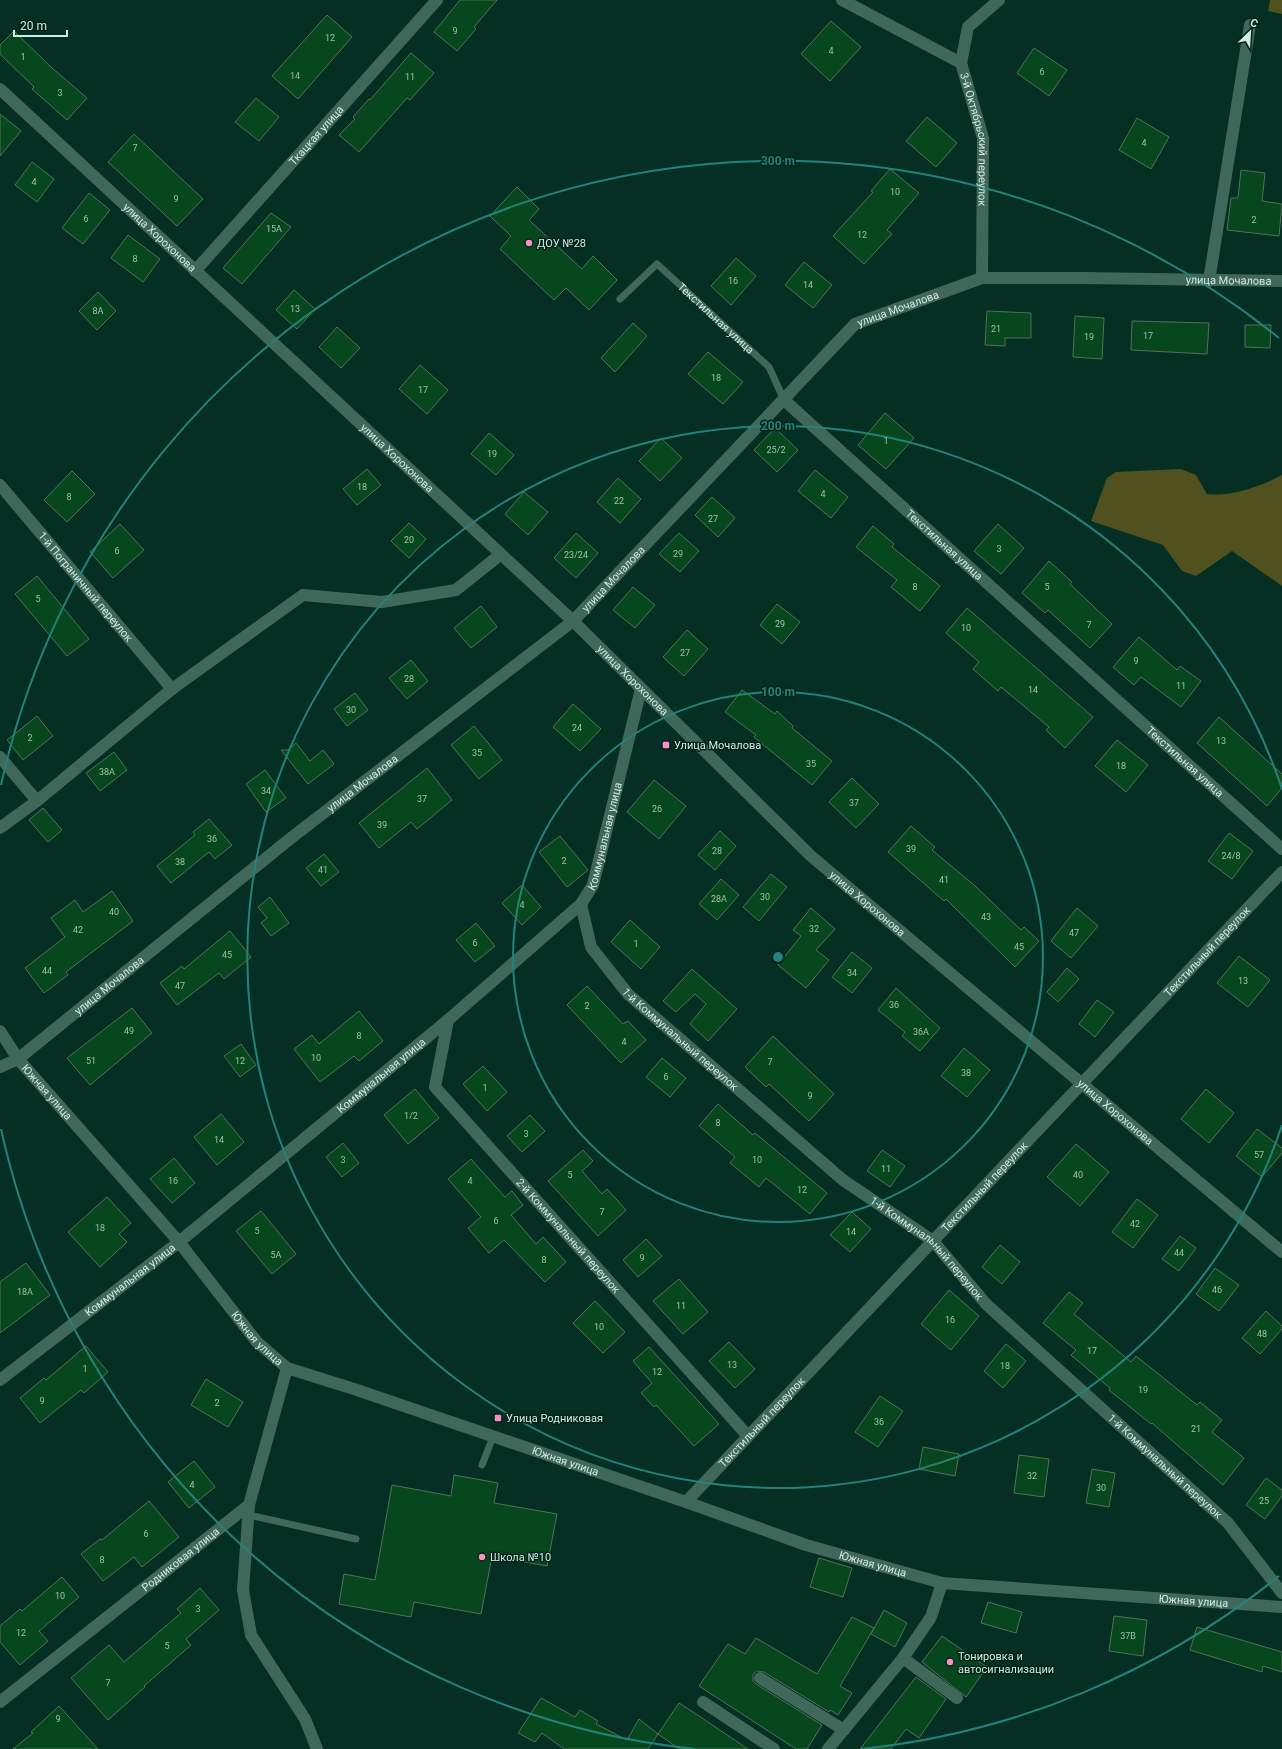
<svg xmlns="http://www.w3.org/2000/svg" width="1282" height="1749" viewBox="0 0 1282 1749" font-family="Roboto,sans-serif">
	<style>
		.green { fill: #50511e }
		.building { fill: #06471d; stroke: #547159 }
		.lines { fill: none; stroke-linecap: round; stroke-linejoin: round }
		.service { stroke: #40685a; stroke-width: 7 }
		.minor { stroke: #40685a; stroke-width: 12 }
		.tertiary { stroke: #40685a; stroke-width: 12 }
		.ring { fill: none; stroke: #238279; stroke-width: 2 }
		.poi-dot { fill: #fb8fc5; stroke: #00251a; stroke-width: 1.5 }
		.labels { text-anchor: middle; stroke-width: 3; stroke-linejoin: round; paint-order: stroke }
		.number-label { font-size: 9px; fill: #a0c0af }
		.street-label { font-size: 11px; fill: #d4e9e0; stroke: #00251a }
		.poi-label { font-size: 11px; fill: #d4e9e0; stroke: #00251a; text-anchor: start }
		.centre { fill: #238279; stroke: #00251a; stroke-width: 2 }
		.ring-label { font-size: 12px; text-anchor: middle; font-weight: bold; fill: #238279; stroke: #00251a; stroke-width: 3; stroke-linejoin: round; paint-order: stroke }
	</style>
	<rect width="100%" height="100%" fill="#052f23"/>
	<path class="green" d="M1270 0H1282V14L1268 11Z
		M1181 469 1196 475 1207 494C1231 497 1261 486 1282 475V586L1232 551 1196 576 1182 571 1163 545 1091 521 1107 478 1116 472Z"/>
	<path class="building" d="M460 0H497L474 27 476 29 457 51 434 32Z
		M327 15 352 37 298 99 272 76Z
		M831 21 861 47 830 81 801 54Z
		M14 31 51 67 87 98 67 120 32 89 34 87 0 54V45Z
		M1034 48 1067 70 1049 96 1017 73Z
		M411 53 434 73 410 100 407 98 359 152 339 135 355 119 353 117 369 99 370 100Z
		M256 98 279 117 259 141 235 122Z
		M0 114 21 131 0 156Z
		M927 117 957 143 936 167 906 141Z
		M1137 118 1169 137 1151 169 1119 150Z
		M134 134 203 199 177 226 108 162Z
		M32 162 54 179 37 202 15 185Z
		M890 169 919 193 887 230 892 234 864 264 833 236 873 192 871 191Z
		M1241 170 1265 173 1262 201 1282 204 1279 236 1227 230 1231 198H1238Z
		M517 187 539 209 529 220 582 269 593 256 617 280 589 310 566 288 554 300 500 249 511 236 490 216Z
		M89 193 110 210 83 244 62 228Z
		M271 213 291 227 242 284 223 268Z
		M128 235 160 259 143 282 111 258Z
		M736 258 756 276 731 305 711 286Z
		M804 262 832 285 813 308 785 285Z
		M294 290 315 309 297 329 276 310Z
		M98 292 116 311 97 330 79 311Z
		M987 311 1031 313V338H1005V346L985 345Z
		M1075 316 1104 318 1102 359 1073 357Z
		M1132 321 1209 323 1207 354 1131 350Z
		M633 323 647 336 615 372 601 358Z
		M1245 325H1271L1270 348 1245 347Z
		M337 327 360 348 341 368 319 347Z
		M708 352 743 382 723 404 688 374Z
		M420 365 448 390 427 414 399 389Z
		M885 413 914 438 886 469 858 445Z
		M775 428 798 450 777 472 754 450Z
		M489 433 514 455 496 475 471 454Z
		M661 438 682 458 660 481 639 461Z
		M367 469 381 485 357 505 343 489Z
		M815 470 848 497 831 518 798 491Z
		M72 471 95 494 67 522 44 500Z
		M618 478 641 499 620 523 597 502Z
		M524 492 548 512 528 535 505 514Z
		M712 497 735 518 718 537 695 515Z
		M409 523 426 539 409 558 391 541Z
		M120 524 144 550 113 578 90 552Z
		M998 524 1024 548 1001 574 974 551Z
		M873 526 894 544 892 547 940 586 920 611 891 587 897 580 856 547Z
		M576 533 598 553 576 578 554 558Z
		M679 533 699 551 680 572 659 554Z
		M1049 561 1072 582 1070 584 1112 624 1090 648 1048 610 1045 613 1022 593Z
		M37 576 89 639 67 656 15 594Z
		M633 587 655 605 635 628 613 610Z
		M777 604 800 622 782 644 760 625Z
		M481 606 497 627 471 648 454 628Z
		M967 608 1093 717 1065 748 1046 730 1049 727 1001 687 998 691 973 669 979 662 946 633Z
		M687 630 708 649 684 676 663 657Z
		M1139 637 1177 670 1180 666 1201 681 1181 707 1141 677 1134 685 1113 667Z
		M411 660 428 681 407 699 389 678Z
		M742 690 775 714 777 711 793 726 792 728 832 761 812 785 754 737 756 735 725 712Z
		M355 693 368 710 347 726 334 709Z
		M573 704 601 729 580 751 553 727Z
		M37 716 53 736 23 760 7 740Z
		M1219 717 1282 774V788L1267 806 1197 743Z
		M474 726 502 760 479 779 451 745Z
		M1117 740 1148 765 1126 792 1095 766Z
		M296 743 310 761 323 750 334 764 308 784 281 750H288Z
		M114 752 127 770 100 791 86 773Z
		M427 768 452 800 417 829 411 822 379 848 359 823Z
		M265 770 286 798 266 812 246 784Z
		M852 778 879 804 856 828 829 802Z
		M654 780 686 806 659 839 627 812Z
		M43 808 62 830 48 842 29 820Z
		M209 819 232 845 215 859 209 852 171 883 157 866 195 835 193 832Z
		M911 826 935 847 932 850 974 885 1021 930 1024 927 1039 941 1015 967 946 899 944 901 888 852Z
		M720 831 736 846 715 870 698 855Z
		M1229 833 1253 851 1232 879 1208 861Z
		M560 836 588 870 567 887 539 852Z
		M324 854 339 872 321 886 306 868Z
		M771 874 787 887 759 921 743 907Z
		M721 879 739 895 717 920 699 904Z
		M522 885 541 907 522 925 502 903Z
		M112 891 133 921 66 972 68 975 44 993 25 968 65 937 51 918 75 900 83 912Z
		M270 897 289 923 271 936 261 923 267 918 258 907Z
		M811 908 835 929 816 950 829 960 806 988 778 965 801 936 793 930Z
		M1077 908 1098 926 1071 958 1051 941Z
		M630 920 660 947 641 969 611 942Z
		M476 923 495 946 475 962 456 940Z
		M230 931 251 957 224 979 219 973 177 1005 160 983 182 966 184 969Z
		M852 952 872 968 852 993 832 977Z
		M1239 956 1270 980 1248 1007 1217 983Z
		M1067 968 1079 979 1058 1002 1047 992Z
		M692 969 737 1009 708 1041 690 1024 706 1004 695 994 676 1012 663 1001Z
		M587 986 623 1024 628 1021 646 1040 621 1063 567 1005Z
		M896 988 940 1028 920 1051 902 1036 905 1032 878 1010Z
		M1097 1000 1114 1012 1095 1037 1079 1024Z
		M132 1008 152 1033 90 1085 67 1058Z
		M359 1011 383 1041 359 1061 354 1056 320 1082 294 1049 312 1035 319 1044Z
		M773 1036 834 1094 809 1121 769 1084 766 1087 745 1067Z
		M241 1044 256 1065 240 1077 224 1056Z
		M964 1048 990 1070 967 1097 941 1076Z
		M662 1058 686 1078 670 1097 646 1077Z
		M483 1066 507 1092 487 1111 463 1084Z
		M415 1089 439 1118 408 1144 384 1115Z
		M1206 1089 1234 1113 1209 1143 1181 1119Z
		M718 1104 753 1135 755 1133 827 1193 810 1214 766 1178 759 1187 730 1163 735 1157 699 1126Z
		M221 1114 244 1142 217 1165 194 1137Z
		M530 1115 545 1131 522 1152 507 1136Z
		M1257 1129 1282 1148V1153L1262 1177 1236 1156Z
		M343 1143 359 1163 342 1177 326 1157Z
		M1076 1144 1109 1172 1080 1206 1047 1177Z
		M583 1150 593 1161 582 1171 602 1194 607 1189 626 1210 598 1236 548 1181Z
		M882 1150 905 1166 890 1187 867 1171Z
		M174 1158 195 1183 172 1203 150 1179Z
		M471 1159 505 1197 512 1191 523 1205 511 1215 536 1244 543 1237 566 1262 545 1282 504 1240 489 1253 468 1228 481 1217 448 1179Z
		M107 1197 131 1223 119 1234 127 1242 100 1267 68 1232Z
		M1137 1199 1158 1215 1133 1248 1112 1232Z
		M261 1211 296 1254 272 1274 236 1231Z
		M852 1212 871 1229 850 1252 830 1235Z
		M1180 1236 1196 1248 1179 1271 1162 1259Z
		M646 1239 662 1256 638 1277 623 1260Z
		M1000 1245 1020 1262 1002 1284 982 1267Z
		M26 1263 50 1295 0 1333V1282Z
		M1215 1268 1239 1285 1219 1311 1196 1294Z
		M679 1279 708 1312 683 1334 653 1301Z
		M949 1290 979 1316 951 1350 921 1324Z
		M1069 1292 1083 1303 1074 1314 1131 1362 1136 1356 1197 1405 1200 1402 1222 1420 1212 1432 1244 1458 1223 1485 1152 1423 1151 1424 1109 1390 1110 1388 1071 1355 1076 1350 1043 1323Z
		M595 1301 625 1332 603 1353 573 1323Z
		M1266 1311 1282 1326V1329L1260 1354 1242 1338Z
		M729 1342 755 1369 735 1388 709 1361Z
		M1006 1344 1026 1361 1003 1388 984 1371Z
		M86 1346 108 1372 84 1393 81 1390 40 1423 20 1398 44 1378 46 1380Z
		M649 1347 719 1424 694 1446 656 1405 654 1407 641 1393 652 1383 633 1361Z
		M206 1379 243 1402 228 1427 191 1405Z
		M880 1396 903 1411 878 1447 855 1432Z
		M923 1447 959 1454 955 1476 919 1469Z
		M1019 1455 1049 1459 1044 1497 1014 1493Z
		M194 1461 215 1487 189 1508 168 1482Z
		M1092 1469 1115 1473 1109 1507 1086 1503Z
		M454 1475 498 1483 494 1503 557 1514 547 1566 492 1556 481 1614 414 1602 411 1617 339 1604 344 1574 375 1580 392 1485 451 1496Z
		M1266 1478 1282 1490V1496L1265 1519 1246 1505Z
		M149 1501 179 1537 142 1567 134 1557 103 1581 81 1554 100 1539 102 1540Z
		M819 1558 852 1568 843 1597 810 1587Z
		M62 1577 79 1597 39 1631 48 1641 20 1665 0 1642V1626L20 1609 22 1611Z
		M200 1588 219 1610 186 1639 191 1645 144 1686 145 1687 108 1720 71 1678 109 1645 124 1662 181 1613 177 1609Z
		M988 1602 1022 1612 1016 1633 981 1623Z
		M884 1610 907 1623 895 1647 871 1634Z
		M1114 1616 1147 1620 1143 1656 1109 1651Z
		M852 1617 874 1628 840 1686 852 1693 838 1715 830 1710 829 1712 764 1672 757 1671 753 1674V1681L756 1684 822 1725 807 1749H796L699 1686 728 1644 745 1654 756 1638 817 1674Z
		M1197 1627 1282 1652V1672L1263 1666 1262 1672 1190 1650Z
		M942 1636 987 1667 966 1697 922 1662Z
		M916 1677 946 1699 919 1738 906 1729 891 1749H860Z
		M541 1698 575 1717 580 1710 598 1721 596 1724 627 1740 639 1719 658 1734 648 1749H564L542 1733 535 1742 518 1733Z
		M679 1703 690 1710 748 1749H679L658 1734Z
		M59 1706 98 1749H13L33 1733 31 1732Z"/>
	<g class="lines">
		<g class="service">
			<path id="s1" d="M620 299 657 264 769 367 784 400"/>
			<path d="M482 1465 493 1437"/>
			<path d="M249 1515 356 1539"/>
		</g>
		<g class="minor">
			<path id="s2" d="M842 0 961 63 983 138 982 278"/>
			<path d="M961 63 968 27 999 0"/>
			<path d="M1209 281 1250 25"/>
			<path id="s3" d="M784 400 1282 849"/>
			<path id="s4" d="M0 485 172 689"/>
			<path d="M0 757 37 801"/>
			<path d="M0 828 37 801 172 689 303 595 382 602 456 590 501 554"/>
			<path id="s5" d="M581 904 591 947 628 994 843 1180 933 1241 986 1304 1228 1523 1282 1593"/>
			<path id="s6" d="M448 1020 435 1087 747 1435"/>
			<path d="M0 1031 18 1059"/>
			<path id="s7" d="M0 1380 179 1242 448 1020 581 904 593 885 641 689"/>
			<path id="s8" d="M686 1502 1282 872"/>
			<path d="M249 1505 243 1590 251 1635 305 1719 317 1749"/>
			<path d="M903 1658 957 1698"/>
			<path d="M760 1678 844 1730"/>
			<path id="s9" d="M0 1702 249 1505 287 1368"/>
			<path d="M703 1702 774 1749"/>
			<path d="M828 1749 903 1658 931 1617 942 1583"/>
		</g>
		<g class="tertiary">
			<path id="s10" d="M0 89 573 621 811 856 1282 1252"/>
			<path id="s11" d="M195 271 437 0"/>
			<path id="s12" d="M18 1059 179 1242 257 1342 287 1368 354 1389 686 1502 806 1545 942 1583 1282 1607"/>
			<path id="s13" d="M0 1067 18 1059 291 838 573 621 855 324 982 278H1083L1282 281"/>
		</g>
	</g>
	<g class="ring">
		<circle cx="778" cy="957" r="265"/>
		<path d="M1282 1125A531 531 0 1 1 1282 789"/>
		<path d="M1279 1576A796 796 0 0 1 861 1749M695 1749A796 796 0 0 1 1 1129M1 785A796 796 0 0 1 1279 338"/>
	</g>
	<g class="poi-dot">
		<circle cx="529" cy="243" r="4"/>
		<rect x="662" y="741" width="8" height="8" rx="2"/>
		<rect x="494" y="1414" width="8" height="8" rx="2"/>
		<circle cx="482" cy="1557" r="4"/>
		<circle cx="950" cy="1662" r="4"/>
	</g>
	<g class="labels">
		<g class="number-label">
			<text x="455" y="34">9</text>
			<text x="330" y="41">12</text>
			<text x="831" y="54">4</text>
			<text x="23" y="60">1</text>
			<text x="1042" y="75">6</text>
			<text x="295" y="79">14</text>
			<text x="410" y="80">11</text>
			<text x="60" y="96">3</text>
			<text x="1144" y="146">4</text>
			<text x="135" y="151">7</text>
			<text x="34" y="185">4</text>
			<text x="895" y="195">10</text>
			<text x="176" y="202">9</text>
			<text x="86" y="222">6</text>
			<text x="1254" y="223">2</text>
			<text x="274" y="232">15А</text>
			<text x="862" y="238">12</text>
			<text x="135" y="262">8</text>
			<text x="733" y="284">16</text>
			<text x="808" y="288">14</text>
			<text x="295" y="312">13</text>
			<text x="98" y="314">8А</text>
			<text x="996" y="332">21</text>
			<text x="1148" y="339">17</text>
			<text x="1089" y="340">19</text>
			<text x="716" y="381">18</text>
			<text x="423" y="393">17</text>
			<text x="886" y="444">1</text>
			<text x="776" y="453">25/2</text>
			<text x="492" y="457">19</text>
			<text x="362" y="490">18</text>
			<text x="823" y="497">4</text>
			<text x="69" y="500">8</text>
			<text x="619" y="504">22</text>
			<text x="713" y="522">27</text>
			<text x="409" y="543">20</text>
			<text x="999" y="552">3</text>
			<text x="117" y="554">6</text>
			<text x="678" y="557">29</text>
			<text x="576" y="558">23/24</text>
			<text x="915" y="590">8</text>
			<text x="1047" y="590">5</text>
			<text x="38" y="602">5</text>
			<text x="780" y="627">29</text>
			<text x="1089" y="628">7</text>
			<text x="966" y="631">10</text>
			<text x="685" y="656">27</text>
			<text x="1136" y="664">9</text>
			<text x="409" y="682">28</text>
			<text x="1181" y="689">11</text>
			<text x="1033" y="693">14</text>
			<text x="351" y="713">30</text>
			<text x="577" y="731">24</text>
			<text x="30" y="741">2</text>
			<text x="1221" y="744">13</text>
			<text x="477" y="756">35</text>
			<text x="811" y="767">35</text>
			<text x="1121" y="769">18</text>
			<text x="107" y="775">38А</text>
			<text x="266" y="794">34</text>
			<text x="422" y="802">37</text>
			<text x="854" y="806">37</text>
			<text x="657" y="812">26</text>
			<text x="382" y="828">39</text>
			<text x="212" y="842">36</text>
			<text x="911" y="852">39</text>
			<text x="717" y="854">28</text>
			<text x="1231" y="859">24/8</text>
			<text x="564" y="864">2</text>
			<text x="180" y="865">38</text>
			<text x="323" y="873">41</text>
			<text x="944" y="883">41</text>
			<text x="765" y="900">30</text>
			<text x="719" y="902">28А</text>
			<text x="522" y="908">4</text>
			<text x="114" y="915">40</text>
			<text x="986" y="920">43</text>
			<text x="814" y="932">32</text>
			<text x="78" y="933">42</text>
			<text x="1074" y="936">47</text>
			<text x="475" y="946">6</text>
			<text x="636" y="947">1</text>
			<text x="1019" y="950">45</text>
			<text x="227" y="958">45</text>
			<text x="47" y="974">44</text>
			<text x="852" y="976">34</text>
			<text x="1243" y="984">13</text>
			<text x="180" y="989">47</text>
			<text x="894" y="1008">36</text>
			<text x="587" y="1009">2</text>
			<text x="129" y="1034">49</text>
			<text x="921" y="1035">36А</text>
			<text x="359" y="1039">8</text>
			<text x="624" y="1045">4</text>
			<text x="316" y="1061">10</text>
			<text x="91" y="1064">51</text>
			<text x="240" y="1064">12</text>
			<text x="770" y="1065">7</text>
			<text x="966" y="1076">38</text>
			<text x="666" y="1080">6</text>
			<text x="485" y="1091">1</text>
			<text x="810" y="1099">9</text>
			<text x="411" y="1119">1/2</text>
			<text x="718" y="1126">8</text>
			<text x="526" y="1137">3</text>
			<text x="219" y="1143">14</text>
			<text x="1259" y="1158">57</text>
			<text x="343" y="1163">3</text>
			<text x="757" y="1163">10</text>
			<text x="886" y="1172">11</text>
			<text x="570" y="1178">5</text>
			<text x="1078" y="1178">40</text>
			<text x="173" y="1184">16</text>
			<text x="470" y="1184">4</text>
			<text x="802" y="1193">12</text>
			<text x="602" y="1215">7</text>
			<text x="496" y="1224">6</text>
			<text x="1135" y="1227">42</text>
			<text x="100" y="1231">18</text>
			<text x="257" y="1234">5</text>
			<text x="851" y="1235">14</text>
			<text x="1179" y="1256">44</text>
			<text x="276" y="1258">5А</text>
			<text x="642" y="1261">9</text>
			<text x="544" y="1263">8</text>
			<text x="1217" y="1293">46</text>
			<text x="25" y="1295">18А</text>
			<text x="681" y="1309">11</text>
			<text x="950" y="1323">16</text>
			<text x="599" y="1330">10</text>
			<text x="1262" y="1337">48</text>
			<text x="1092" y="1354">17</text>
			<text x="732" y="1368">13</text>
			<text x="1005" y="1369">18</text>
			<text x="85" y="1372">1</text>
			<text x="657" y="1375">12</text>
			<text x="1143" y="1393">19</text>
			<text x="42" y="1404">9</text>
			<text x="217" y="1406">2</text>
			<text x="879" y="1425">36</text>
			<text x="1196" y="1432">21</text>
			<text x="1032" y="1479">32</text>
			<text x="192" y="1488">4</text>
			<text x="1101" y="1491">30</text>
			<text x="1264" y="1504">25</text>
			<text x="146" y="1537">6</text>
			<text x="102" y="1563">8</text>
			<text x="60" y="1599">10</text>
			<text x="198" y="1612">3</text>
			<text x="21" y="1636">12</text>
			<text x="1128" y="1639">37В</text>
			<text x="167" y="1649">5</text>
			<text x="108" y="1686">7</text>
			<text x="58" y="1722">9</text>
		</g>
		<g class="street-label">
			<text dy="4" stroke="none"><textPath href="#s11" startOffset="182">Ткацкая улица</textPath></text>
			<text dy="4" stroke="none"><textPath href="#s2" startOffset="213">3-й Октябрьский переулок</textPath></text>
			<text dy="4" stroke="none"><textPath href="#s10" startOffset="218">улица Хорохонова</textPath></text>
			<text dy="4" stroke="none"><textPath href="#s13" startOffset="1518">улица Мочалова</textPath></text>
			<text dy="4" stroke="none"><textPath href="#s13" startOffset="1182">улица Мочалова</textPath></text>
			<text dy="4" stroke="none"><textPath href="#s1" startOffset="131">Текстильная улица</textPath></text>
			<text dy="4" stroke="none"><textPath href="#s10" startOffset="542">улица Хорохонова</textPath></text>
			<text dy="4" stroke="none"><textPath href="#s3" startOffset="216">Текстильная улица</textPath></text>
			<text dy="4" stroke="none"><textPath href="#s13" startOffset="785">улица Мочалова</textPath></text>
			<text dy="4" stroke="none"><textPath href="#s4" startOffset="133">1-й Пограничный переулок</textPath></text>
			<text dy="4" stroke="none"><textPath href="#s10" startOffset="866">улица Хорохонова</textPath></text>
			<text dy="4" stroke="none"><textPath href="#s3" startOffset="540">Текстильная улица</textPath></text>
			<text dy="4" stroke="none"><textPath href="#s13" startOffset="461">улица Мочалова</textPath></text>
			<text dy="4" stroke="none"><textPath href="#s7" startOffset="824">Коммунальная улица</textPath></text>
			<text dy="4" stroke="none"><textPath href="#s10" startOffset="1190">улица Хорохонова</textPath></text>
			<text dy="4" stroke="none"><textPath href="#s8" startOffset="758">Текстильный переулок</textPath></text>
			<text dy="4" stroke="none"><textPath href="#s13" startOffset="137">улица Мочалова</textPath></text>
			<text dy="4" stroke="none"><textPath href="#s5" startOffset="173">1-й Коммунальный переулок</textPath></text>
			<text dy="4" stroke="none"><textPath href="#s7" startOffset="488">Коммунальная улица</textPath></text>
			<text dy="4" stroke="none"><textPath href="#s12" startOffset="44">Южная улица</textPath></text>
			<text dy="4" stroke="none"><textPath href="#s10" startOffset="1514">улица Хорохонова</textPath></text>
			<text dy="4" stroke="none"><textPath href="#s8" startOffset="434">Текстильный переулок</textPath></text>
			<text dy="4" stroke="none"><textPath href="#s6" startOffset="268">2-й Коммунальный переулок</textPath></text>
			<text dy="4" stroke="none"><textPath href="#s5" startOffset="497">1-й Коммунальный переулок</textPath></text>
			<text dy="4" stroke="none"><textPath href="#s7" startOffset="164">Коммунальная улица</textPath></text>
			<text dy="4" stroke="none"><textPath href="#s12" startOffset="368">Южная улица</textPath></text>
			<text dy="4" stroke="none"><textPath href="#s8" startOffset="110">Текстильный переулок</textPath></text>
			<text dy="4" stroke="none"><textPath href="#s12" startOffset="704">Южная улица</textPath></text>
			<text dy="4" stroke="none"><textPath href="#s5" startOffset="821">1-й Коммунальный переулок</textPath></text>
			<text dy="4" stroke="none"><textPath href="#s9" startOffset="230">Родниковая улица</textPath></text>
			<text dy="4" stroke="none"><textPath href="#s12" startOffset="1028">Южная улица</textPath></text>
			<text dy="4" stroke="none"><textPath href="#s12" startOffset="1352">Южная улица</textPath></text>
		</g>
		<g class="poi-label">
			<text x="537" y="247">ДОУ №28</text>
			<text x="674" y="749">Улица Мочалова</text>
			<text x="506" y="1422">Улица Родниковая</text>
			<text x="490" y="1561">Школа №10</text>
			<text x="958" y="1660">Тонировка и<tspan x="958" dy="13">автосигнализации</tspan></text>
		</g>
	</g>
	<circle cx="778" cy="957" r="6" class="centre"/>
	<g class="ring-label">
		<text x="778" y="165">300 m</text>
		<text x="778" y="430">200 m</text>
		<text x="778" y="696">100 m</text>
	</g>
	<g transform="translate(1250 32) rotate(25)" stroke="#00251a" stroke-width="3" paint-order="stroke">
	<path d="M0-3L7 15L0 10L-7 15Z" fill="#d4e9e0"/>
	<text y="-6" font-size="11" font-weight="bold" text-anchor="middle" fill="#d4e9e0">С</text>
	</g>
	<path d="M14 30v6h53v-6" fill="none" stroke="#d4e9e0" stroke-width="2"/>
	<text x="20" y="30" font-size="12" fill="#d4e9e0" stroke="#00251a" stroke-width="3" paint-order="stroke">20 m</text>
</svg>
